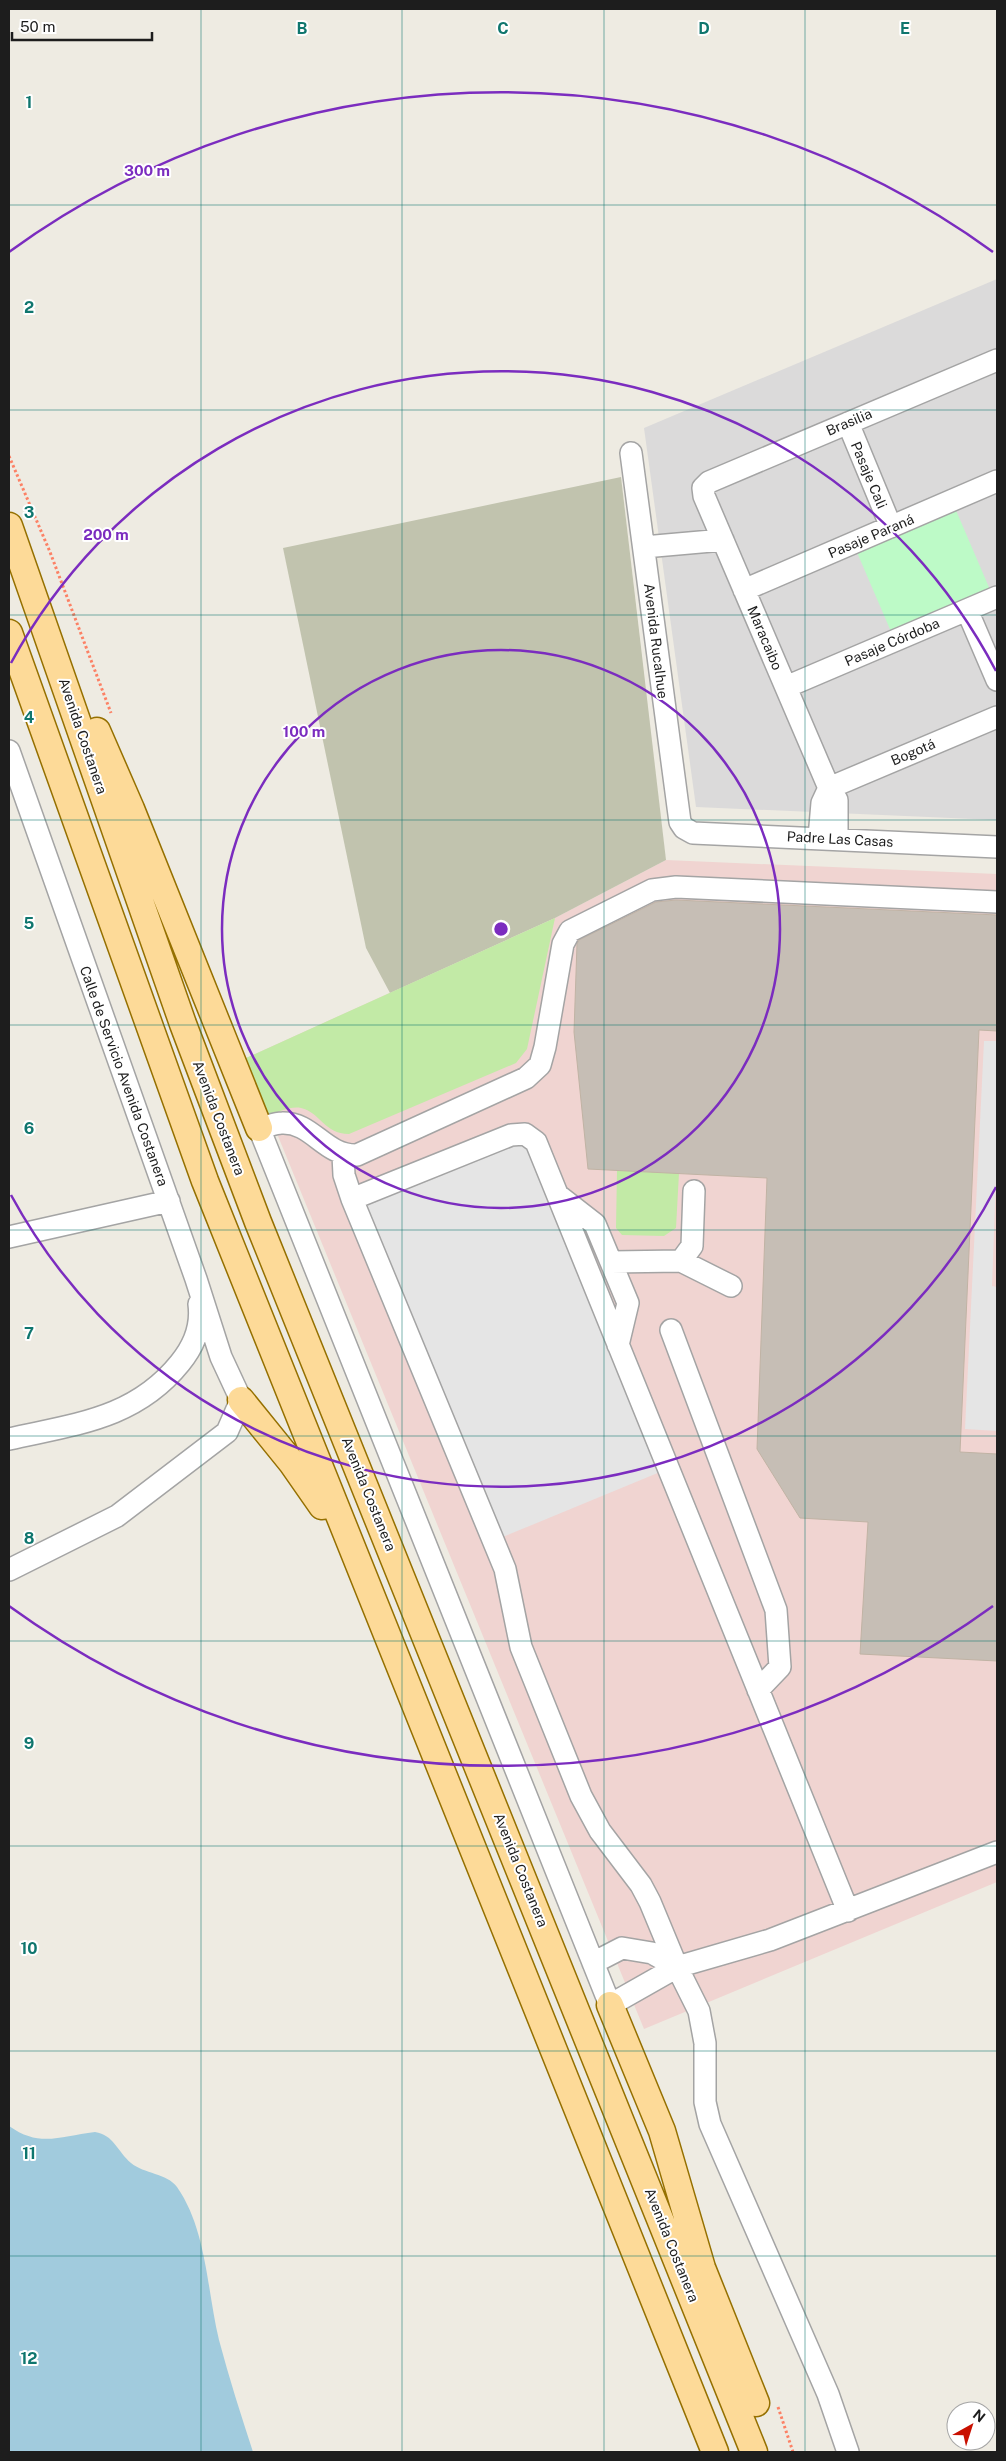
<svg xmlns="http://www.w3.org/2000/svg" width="1006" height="2461" viewBox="0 0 1006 2461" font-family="'Public Sans',sans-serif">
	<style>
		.residential { fill: #dbdada }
		.commercial { fill: #f0d4d1 }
		.construction { fill: #c1c3ae }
		.grass { fill: #c2eaa6 }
		.park { fill: #bdfac7 }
		.parking { fill: #e5e5e5 }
		.water { fill: #a1cbdd }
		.building { fill: #c6beb5; stroke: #c0b3a4 }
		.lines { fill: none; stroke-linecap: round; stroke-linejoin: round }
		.minor-casing { stroke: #a4a4a4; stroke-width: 24 }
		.major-casing { stroke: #957000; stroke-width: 29 }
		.path { stroke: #fc8165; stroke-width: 3; stroke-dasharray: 2.5 2.5; stroke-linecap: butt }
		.minor { stroke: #fff; stroke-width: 21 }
		.major { stroke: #fdda98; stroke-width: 26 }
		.grid { fill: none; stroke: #0f766e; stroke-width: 1; stroke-opacity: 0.55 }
		.ring { fill: none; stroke: #7b2cbf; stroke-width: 2.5 }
		.labels { text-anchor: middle; stroke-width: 4; stroke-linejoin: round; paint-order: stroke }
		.street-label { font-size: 14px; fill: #1d1d1d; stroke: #fff }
		.grid-label { font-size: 16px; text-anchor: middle; font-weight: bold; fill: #0f766e; stroke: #fff; stroke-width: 4; stroke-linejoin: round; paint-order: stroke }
		.centre { fill: #7b2cbf; stroke: #fff; stroke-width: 2.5 }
		.ring-label { font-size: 15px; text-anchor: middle; font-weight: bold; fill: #7b2cbf; stroke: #fff; stroke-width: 4; stroke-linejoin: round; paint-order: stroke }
	</style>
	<rect width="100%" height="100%" fill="#eeebe2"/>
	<path class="residential" d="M997 279V820L696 807 644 428Z"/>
	<path class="commercial" d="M666 860 997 874V1882L644 2029 246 1058 555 918Z"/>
	<path class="construction" d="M621 477 666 860 555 918 390 993 366 948 283 548Z"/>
	<path class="grass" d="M555 918 527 1049 516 1063 349 1134C324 1134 320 1112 301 1108 290 1106 279 1112 269 1115L246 1058Z
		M617 1170 679 1173 676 1228 664 1236 622 1235 616 1228Z"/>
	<path class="park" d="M955 508 991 592 892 634 856 550Z"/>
	<path class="parking" d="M984 1041H997V1151L992 1286 997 1287V1431L965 1429Z
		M538 1135 677 1465 498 1539 355 1190Z"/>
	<path class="water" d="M9 2126C40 2148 60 2136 95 2132 114 2135 117 2151 131 2163 144 2174 167 2173 177 2187 207 2230 207 2291 219 2340 229 2378 241 2415 253 2452H9Z"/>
	<path class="building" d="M676 900 997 915V1031L979 1030 960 1452 997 1454V1661L860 1654 868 1522 800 1518 757 1449 767 1178 588 1169 574 1032 577 944 579 940 656 902Z"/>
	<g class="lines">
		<g class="minor-casing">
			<path id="minor" d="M848 423 891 527
				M631 453 680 822 684 828 693 833 997 847
				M644 547 723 540
				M744 590 997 481
				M967 610 997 680
				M786 687 997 597
				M9 751 196 1279 221 1357 241 1400 227 1432 117 1516 9 1570
				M819 838 822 803 829 788 997 717
				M837 839V800L829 788 704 496 703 488 709 482 997 360
				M997 902 676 887 652 890 570 931 563 944 545 1047 540 1065 526 1078 357 1155C324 1156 313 1122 282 1123 275 1123 266 1127 259 1128L610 2005 677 1967 770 1940 997 1852
				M343 1155 344 1175 352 1199 505 1569 521 1647 581 1796 600 1831 641 1885 650 1902 677 1967 699 2011 705 2043V2102L710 2124 828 2394 848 2452
				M559 1196 595 1224 628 1303 618 1345
				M352 1199 511 1135 525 1134 536 1142 848 1911
				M9 1237 169 1201
				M681 1261 692 1246 694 1191
				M611 1262 681 1261 731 1286
				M671 1330 776 1610 780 1667 758 1690
				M9 1439C75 1424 135 1419 180 1363 194 1346 202 1327 199 1304
				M593 1963 622 1948 652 1953 677 1967"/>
		</g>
		<g class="major-casing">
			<path id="major" d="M9 526 183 1024 258 1222 754 2452
				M9 633 205 1181 715 2452
				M97 731 131 809 259 1128
				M241 1400 292 1463 322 1506
				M610 2005 662 2131 702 2268 756 2403"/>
		</g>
		<path class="path" d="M9 456 50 552 111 713
			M778 2407 793 2452"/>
		<use href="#minor" class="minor"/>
		<use href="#major" class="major"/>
	</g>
	<path class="grid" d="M201 9V2452M402 9V2452M604 9V2452M805 9V2452M9 205H997M9 410H997M9 615H997M9 820H997M9 1025H997M9 1230H997M9 1436H997M9 1641H997M9 1846H997M9 2051H997M9 2256H997"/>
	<g class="ring">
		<circle cx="501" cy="929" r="279"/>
		<path d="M996 1187A558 558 0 0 1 11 1195M11 663A558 558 0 0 1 996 671"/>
		<path d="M993 1606A837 837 0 0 1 9 1606M9 252A837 837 0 0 1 993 252"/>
	</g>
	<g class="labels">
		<g class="street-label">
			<text transform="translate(849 422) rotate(-23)" y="5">Brasilia</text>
			<text transform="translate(869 475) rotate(67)" y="5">Pasaje Cali</text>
			<text transform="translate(871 536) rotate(-23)" y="5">Pasaje Paraná</text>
			<text transform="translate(765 638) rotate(67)" y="5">Maracaibo</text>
			<text transform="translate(656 641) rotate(83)" y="5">Avenida Rucalhue</text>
			<text transform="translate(892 642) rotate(-23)" y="5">Pasaje Córdoba</text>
			<text transform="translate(83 736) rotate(71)" y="5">Avenida Costanera</text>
			<text transform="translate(913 752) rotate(-23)" y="5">Bogotá</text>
			<text transform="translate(840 839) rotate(3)" y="5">Padre Las Casas</text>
			<text transform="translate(124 1076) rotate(70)" y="5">Calle de Servicio Avenida Costanera</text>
			<text transform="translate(219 1118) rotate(69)" y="5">Avenida Costanera</text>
			<text transform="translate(369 1494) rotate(68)" y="5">Avenida Costanera</text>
			<text transform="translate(521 1870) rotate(68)" y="5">Avenida Costanera</text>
			<text transform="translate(672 2245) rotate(68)" y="5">Avenida Costanera</text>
		</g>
	</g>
	<g class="grid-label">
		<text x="302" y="34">B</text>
		<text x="503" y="34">C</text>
		<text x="704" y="34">D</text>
		<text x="905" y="34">E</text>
		<text x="29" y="108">1</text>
		<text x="29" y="313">2</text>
		<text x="29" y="518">3</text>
		<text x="29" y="723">4</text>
		<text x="29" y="929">5</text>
		<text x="29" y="1134">6</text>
		<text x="29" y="1339">7</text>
		<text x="29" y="1544">8</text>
		<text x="29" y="1749">9</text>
		<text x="29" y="1954">10</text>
		<text x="29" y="2159">11</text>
		<text x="29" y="2364">12</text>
	</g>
	<circle cx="501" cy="929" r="8" class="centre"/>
	<g class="ring-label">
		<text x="147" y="176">300 m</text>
		<text x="106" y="540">200 m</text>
		<text x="304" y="737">100 m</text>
	</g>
	<rect width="1006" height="2461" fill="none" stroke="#1d1d1d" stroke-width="20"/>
	<g transform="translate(971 2426) rotate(39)"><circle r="24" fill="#ffffff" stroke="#a5a5a5"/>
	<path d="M0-4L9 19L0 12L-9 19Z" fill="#c91000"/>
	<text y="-8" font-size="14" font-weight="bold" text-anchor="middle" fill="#1d1d1d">N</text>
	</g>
	<path d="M12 32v8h140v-8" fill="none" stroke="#1d1d1d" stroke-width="2.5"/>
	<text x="20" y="32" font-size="15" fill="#1d1d1d" stroke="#ffffff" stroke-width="4" paint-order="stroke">50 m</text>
</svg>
